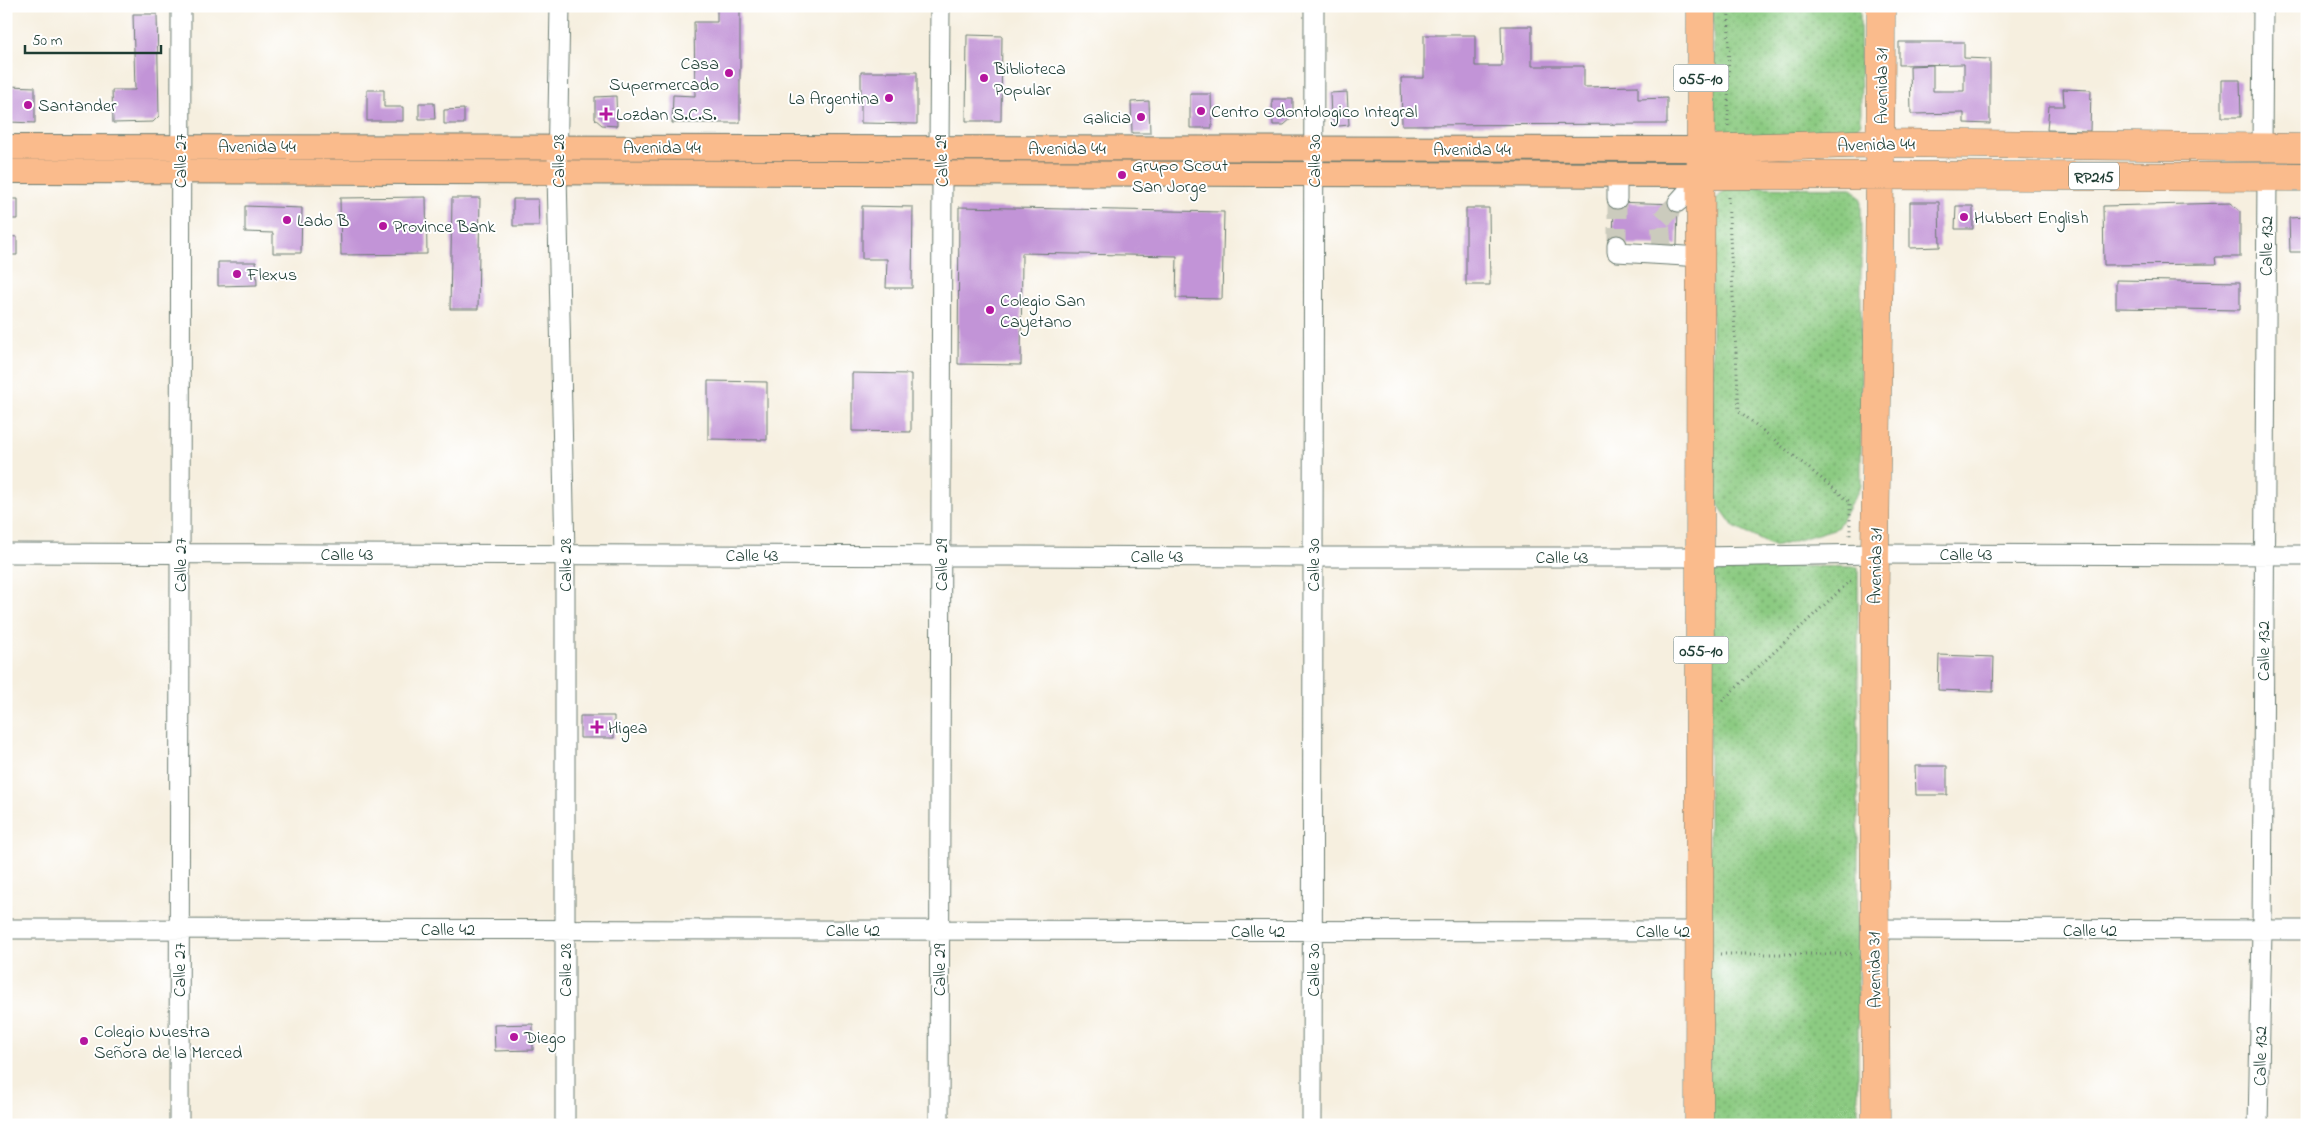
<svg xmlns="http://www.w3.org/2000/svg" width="2313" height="1131" viewBox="0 0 2313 1131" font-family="'Indie Flower',sans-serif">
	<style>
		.grass { fill: url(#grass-dots); stroke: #56845b }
		.building { fill: #c294d7 }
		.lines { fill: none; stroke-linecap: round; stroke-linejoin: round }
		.minor-tunnel { stroke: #cbcbbd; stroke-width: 19; stroke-dasharray: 19 9; stroke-linecap: butt }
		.minor-casing { stroke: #6a7b70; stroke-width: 21 }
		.major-casing { stroke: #6a7b70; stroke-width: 26 }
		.highway-casing { stroke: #6a7b70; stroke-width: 29 }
		.path { stroke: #6a7b70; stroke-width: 3; stroke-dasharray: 1 4; stroke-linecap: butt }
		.minor { stroke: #fff; stroke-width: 19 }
		.major { stroke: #fabb8c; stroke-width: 24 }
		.highway { stroke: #fabb8c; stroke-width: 28 }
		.poi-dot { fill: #b5179e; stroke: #fff; stroke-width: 2 }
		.labels { text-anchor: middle; stroke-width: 4; stroke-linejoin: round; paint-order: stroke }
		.shield { fill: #fff; stroke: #627771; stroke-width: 1 }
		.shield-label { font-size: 16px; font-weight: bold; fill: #1f3d34 }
		.poi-label { font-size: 18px; fill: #1f3d34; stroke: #fff; text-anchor: start }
		.street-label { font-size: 18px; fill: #1f3d34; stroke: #fff }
	</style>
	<defs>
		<pattern id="grass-dots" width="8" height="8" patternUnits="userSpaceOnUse" patternTransform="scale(1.25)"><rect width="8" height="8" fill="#8ccb82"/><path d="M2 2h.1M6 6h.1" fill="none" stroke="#72a66b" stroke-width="1.8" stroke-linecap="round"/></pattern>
	</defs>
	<rect width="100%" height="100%" fill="#fff"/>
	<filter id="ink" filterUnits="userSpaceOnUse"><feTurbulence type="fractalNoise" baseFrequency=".02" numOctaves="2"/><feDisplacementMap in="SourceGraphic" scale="10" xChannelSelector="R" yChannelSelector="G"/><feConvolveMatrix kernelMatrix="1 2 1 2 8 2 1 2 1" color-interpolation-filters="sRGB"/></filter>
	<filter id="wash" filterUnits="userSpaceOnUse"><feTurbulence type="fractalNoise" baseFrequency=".0096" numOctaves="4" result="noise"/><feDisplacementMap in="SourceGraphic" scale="20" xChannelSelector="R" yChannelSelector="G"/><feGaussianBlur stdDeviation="1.12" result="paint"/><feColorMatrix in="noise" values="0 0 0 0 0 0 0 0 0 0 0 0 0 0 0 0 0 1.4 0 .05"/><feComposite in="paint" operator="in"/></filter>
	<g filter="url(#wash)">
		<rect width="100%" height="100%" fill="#f6efdf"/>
		<path class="grass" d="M1713 6H1860L1861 123 1850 136H1725L1714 123Z
			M1729 187 1852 188 1861 199V486L1837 528 1775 547 1734 527 1712 496V202Z
			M1709 565 1858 567V1125H1709Z"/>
		<g id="blocks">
			<path class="building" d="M717 6H740V123H672L673 95 695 96 694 22H717Z
				M133 14H157L159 116 153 122 113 123 112 90H135Z
				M1501 26H1532V66H1584V87L1638 86V99L1667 98V124L1402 125 1401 78H1424V35H1475V66H1502Z
				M967 35 1002 36 1001 121H966Z
				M1899 42H1964V58L1990 59V124L1964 123V113L1911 114 1910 66 1933 65V91H1964V64L1899 65Z
				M861 72H917V124L861 123Z
				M2222 80H2240L2241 117H2222Z
				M9 86 35 87V123L9 122Z
				M2063 89 2091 90 2090 131 2047 130 2049 106H2064Z
				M367 90H384V107H403V121H367Z
				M1347 92 1349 125 1339 126 1331 119 1330 93Z
				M1190 94H1211L1212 128H1190Z
				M616 96 617 126 602 125 595 119V97Z
				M1272 99H1293V117L1284 125H1273Z
				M1149 101 1150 133H1132L1131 102Z
				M419 103H434L435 119H419Z
				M464 109V124H444V110Z
				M426 197 427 254 341 255 340 198Z
				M452 198H480L478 309H450Z
				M6 199H18V219H6Z
				M513 199H538L539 226H513Z
				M1614 202 1678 204 1677 245 1613 244Z
				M1910 202H1939L1940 247 1910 248Z
				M2230 203 2240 211V257H2215L2216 264 2104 265 2103 206Z
				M245 206 302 208 301 253H273V233L245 232Z
				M862 206 913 207 912 288H886L887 259H862Z
				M1956 206H1973V229H1955Z
				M959 207 1224 212 1222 299 1176 298 1177 256 1022 253 1021 365 958 364Z
				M1466 208H1489L1490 285H1466Z
				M2307 217V252H2290L2289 218Z
				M6 236 17 237V255H6Z
				M218 262H256L257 285 218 286Z
				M2116 280 2240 282V310L2116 308Z
				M852 373 911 374V432L852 431Z
				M708 381 767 382V440L708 439Z
				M1939 655 1994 657 1993 692 1938 690Z
				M580 716H614V738H580Z
				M1915 766H1947V795H1916Z
				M533 1024V1050L495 1051 494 1025Z"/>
		</g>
	</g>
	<g filter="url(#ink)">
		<use href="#blocks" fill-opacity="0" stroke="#6a7b70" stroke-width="1"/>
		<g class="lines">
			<path class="minor-tunnel" d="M1617 199V245
				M1662 246 1660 221 1678 202"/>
			<g class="minor-casing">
				<path id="minor" d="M560 6 557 172 565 555V1125
					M2262 149 2263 6
					M1617 175V199
					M1678 202 1702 175
					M1617 245V252L1702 257
					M6 553 1313 557H1701L1875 554 2307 555
					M6 929 1701 931
					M1873 929 2307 930
					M179 1125 181 6
					M939 1125 942 174 939 148 940 6
					M1312 1125 1314 6
					M2258 1125 2262 930 2267 176"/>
			</g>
			<g class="major-casing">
				<path id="major" d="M6 147 1701 149
					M6 171 1702 175"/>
			</g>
			<g class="highway-casing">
				<path id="highway" d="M1701 149 1881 143 2307 148
					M1702 175 2307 177
					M1699 1125 1701 6
					M1876 1125C1875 936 1873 746 1875 557 1877 373 1881 190 1881 6"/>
			</g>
			<path class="path" d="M1728 126 1729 6
				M1728 197 1739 411 1850 502V538
				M1722 701 1852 579
				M1720 954H1854"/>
			<use href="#minor" class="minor"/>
			<use href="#major" class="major"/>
			<use href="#highway" class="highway"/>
		</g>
	</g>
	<g class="poi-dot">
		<circle cx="729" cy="73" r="5"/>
		<circle cx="984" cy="78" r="5"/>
		<circle cx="889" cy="98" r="5"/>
		<circle cx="28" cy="105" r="5"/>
		<circle cx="1201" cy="111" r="5"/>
		<path d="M603.5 106.5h5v5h5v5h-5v5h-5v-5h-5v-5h5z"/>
		<circle cx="1141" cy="117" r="5"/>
		<circle cx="1122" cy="175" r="5"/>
		<circle cx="1964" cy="217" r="5"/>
		<circle cx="287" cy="220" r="5"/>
		<circle cx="383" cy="226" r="5"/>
		<circle cx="237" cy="274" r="5"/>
		<circle cx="990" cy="310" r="5"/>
		<path d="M594.5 719.5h5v5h5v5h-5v5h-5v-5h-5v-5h5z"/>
		<circle cx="514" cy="1037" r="5"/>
		<circle cx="84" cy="1041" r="5"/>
	</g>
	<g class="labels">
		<g class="shield">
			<rect x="1673.5" y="64.5" width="55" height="27" rx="4"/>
			<rect x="2069" y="162.5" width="50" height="27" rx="4"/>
			<rect x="1673.5" y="636.5" width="55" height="27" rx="4"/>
		</g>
		<g class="shield-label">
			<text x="1701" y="84">055-10</text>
			<text x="2094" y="182">RP215</text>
			<text x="1701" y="656">055-10</text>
		</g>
		<g class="poi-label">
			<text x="719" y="69" text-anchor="end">Casa<tspan x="719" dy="21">Supermercado</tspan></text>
			<text x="994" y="74">Biblioteca<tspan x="994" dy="21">Popular</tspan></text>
			<text x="879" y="104" text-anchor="end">La Argentina</text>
			<text x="38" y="111">Santander</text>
			<text x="1211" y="117">Centro Odontologico Integral</text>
			<text x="616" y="120">Lozdan S.C.S.</text>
			<text x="1131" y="123" text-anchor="end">Galicia</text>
			<text x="1132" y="171">Grupo Scout<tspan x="1132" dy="21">San Jorge</tspan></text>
			<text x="1974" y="223">Hubbert English</text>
			<text x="297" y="226">Lado B</text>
			<text x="393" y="232">Province Bank</text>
			<text x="247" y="280">Flexus</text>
			<text x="1000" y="306">Colegio San<tspan x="1000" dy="21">Cayetano</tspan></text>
			<text x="608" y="733">Higea</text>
			<text x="94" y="1037">Colegio Nuestra<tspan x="94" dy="21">Señora de la Merced</tspan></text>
			<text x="524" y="1043">Diego</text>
		</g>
		<g class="street-label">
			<text transform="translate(1881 86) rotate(-90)" y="6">Avenida 31</text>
			<text transform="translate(1876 144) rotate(-1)" y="6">Avenida 44</text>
			<text x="257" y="152">Avenida 44</text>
			<text x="662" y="153">Avenida 44</text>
			<text x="1067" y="154">Avenida 44</text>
			<text x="1472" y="155">Avenida 44</text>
			<text transform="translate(180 161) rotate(-90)" y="6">Calle 27</text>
			<text transform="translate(558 161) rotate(-90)" y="6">Calle 28</text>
			<text transform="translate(941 161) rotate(-92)" y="6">Calle 29</text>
			<text transform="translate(1314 161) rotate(-90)" y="6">Calle 30</text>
			<text transform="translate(2266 246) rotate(-89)" y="6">Calle 132</text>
			<text x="347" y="560">Calle 43</text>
			<text x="1966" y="560">Calle 43</text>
			<text x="752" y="561">Calle 43</text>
			<text x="1157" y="562">Calle 43</text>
			<text x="1562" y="563">Calle 43</text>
			<text transform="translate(180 565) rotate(-90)" y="6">Calle 27</text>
			<text transform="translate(565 565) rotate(-90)" y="6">Calle 28</text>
			<text transform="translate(941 565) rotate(-90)" y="6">Calle 29</text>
			<text transform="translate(1313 565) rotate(-90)" y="6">Calle 30</text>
			<text transform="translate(1875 566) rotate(-89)" y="6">Avenida 31</text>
			<text transform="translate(2263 651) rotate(-90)" y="6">Calle 132</text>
			<text x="448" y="935">Calle 42</text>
			<text x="853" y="936">Calle 42</text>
			<text x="2090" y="936">Calle 42</text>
			<text x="1258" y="937">Calle 42</text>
			<text x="1663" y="937">Calle 42</text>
			<text transform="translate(179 970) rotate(-90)" y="6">Calle 27</text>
			<text transform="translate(565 970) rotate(-90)" y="6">Calle 28</text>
			<text transform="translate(939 970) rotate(-90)" y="6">Calle 29</text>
			<text transform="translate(1313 970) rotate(-90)" y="6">Calle 30</text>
			<text transform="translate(1874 970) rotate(-91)" y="6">Avenida 31</text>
			<text transform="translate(2260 1056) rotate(-89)" y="6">Calle 132</text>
		</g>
	</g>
	<rect width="2313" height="1131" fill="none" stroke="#fff" stroke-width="25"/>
	<path d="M25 45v8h136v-8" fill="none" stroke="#1f3d34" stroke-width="2.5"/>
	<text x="32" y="45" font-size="15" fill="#1f3d34" stroke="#ffffff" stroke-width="4" paint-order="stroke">50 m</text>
</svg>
